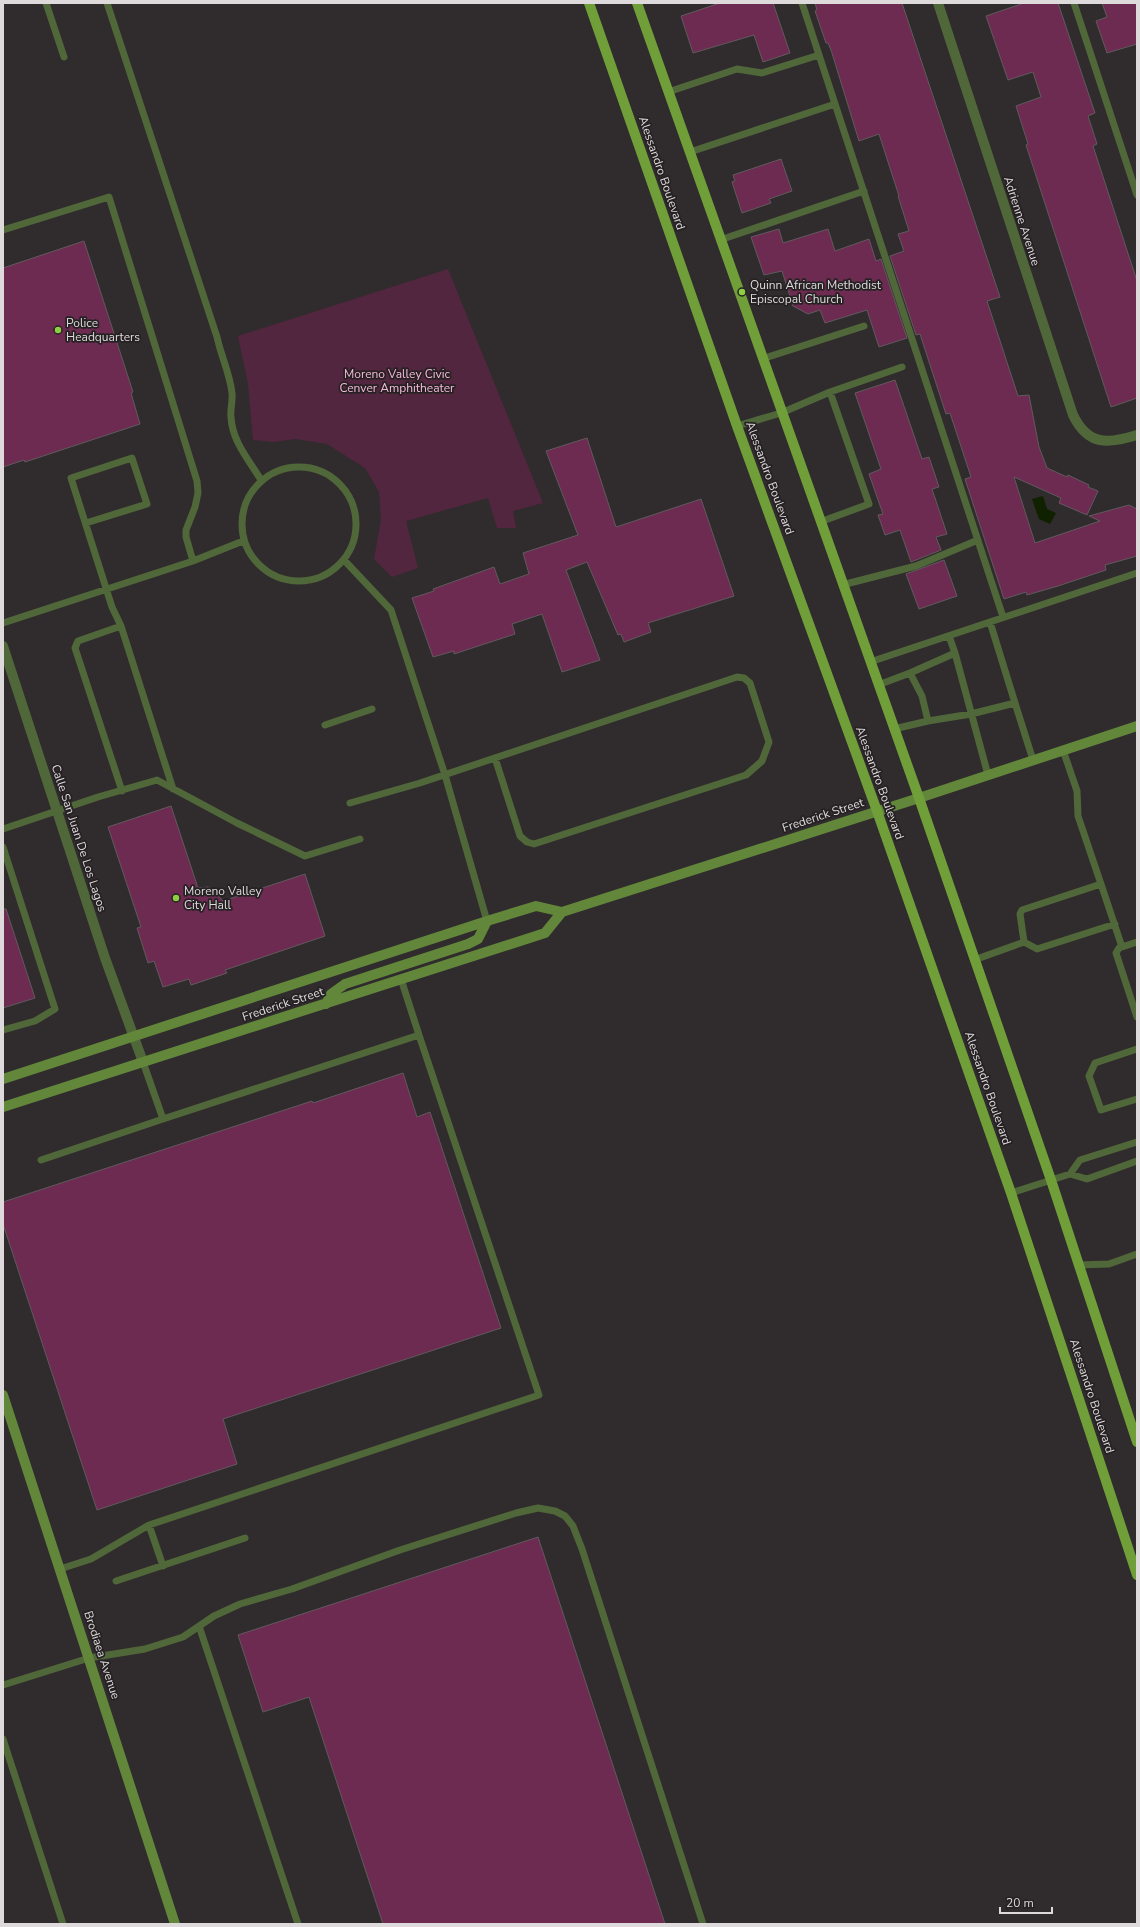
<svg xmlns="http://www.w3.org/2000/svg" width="1140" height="1927" viewBox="0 0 1140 1927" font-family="'Nunito Sans',sans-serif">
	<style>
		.green { fill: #53263f }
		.water { fill: #102100 }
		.building { fill: #6e2b52; stroke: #605a5d }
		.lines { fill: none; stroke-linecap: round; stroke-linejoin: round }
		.lane { stroke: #4f6739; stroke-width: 7 }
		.street { stroke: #4f6739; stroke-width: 10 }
		.secondary { stroke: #62873b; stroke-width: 10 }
		.primary { stroke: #709f3a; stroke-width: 10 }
		.poi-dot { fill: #8ece43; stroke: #262123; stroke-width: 1.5 }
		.labels { text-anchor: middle; stroke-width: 3.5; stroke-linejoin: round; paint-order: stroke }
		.street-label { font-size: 12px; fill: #dedadc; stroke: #262123 }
		.poi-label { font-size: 12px; fill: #dedadc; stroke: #262123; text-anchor: start }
		.park-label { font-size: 12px; fill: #f7b9d9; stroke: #262123 }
	</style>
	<rect width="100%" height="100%" fill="#302b2d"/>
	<path class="green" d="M448 269 543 503 513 511 516 528H497L488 498 406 521 418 568 392 577 374 559 381 520 379 492 365 468 327 444 295 439 274 442 253 440 248 384 238 336Z"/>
	<path class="water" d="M1043 496 1047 509 1056 513 1050 524 1039 519 1032 499Z"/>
	<path class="building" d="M720 3H773L790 53 763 62 754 35 693 53 681 16Z
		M815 3H902L1000 297 987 301 1018 396 1029 395 1039 447 1047 468 1067 477 1068 475 1089 485 1088 487 1098 491 1087 515 1059 503 1061 498 1014 477 1035 543 1100 521 1089 516 1129 505 1137 509V556L1105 565 1106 570 1058 586 1027 595 1026 592 1004 599 965 479 971 477 950 413 946 414 920 334 916 335 890 256 904 251 898 234 909 231 898 196H899L879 134 859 141 831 50 828 43H826L815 11 817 10Z
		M1024 3H1058L1095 113 1088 116 1097 144 1093 146 1137 281V398L1111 407 1026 145 1028 144 1016 106 1041 97 1033 72 1008 80 986 16Z
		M1102 3H1137V44L1107 53 1096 21 1107 17Z
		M781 159 792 191 769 199 771 203 742 213 732 182 735 181 733 175Z
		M779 229 783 243 828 229 835 251 869 239 876 261 881 259 907 338 879 347 867 310 825 323 820 310 808 314 793 306 782 271 764 275 751 237Z
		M84 241 133 392 131 393 140 424 25 462 24 460 3 467V268Z
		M895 380 922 459 929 457 939 487 932 489 947 534 936 537 941 550 911 562 900 530 885 535 878 515 883 514 869 474 881 469 855 393Z
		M587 438 616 527 701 499 734 596 648 623 651 632 624 642 621 634 618 635 587 562 566 570 600 660 562 672 542 614 512 624 515 634 454 654V651L433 657 412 598 434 591 433 589 494 567 500 584 529 574 523 553 578 535 546 451Z
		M944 560 957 596 919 609 906 574Z
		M171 806 198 888 208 887 213 890 223 901 305 874 325 936 225 970 227 973 191 985 189 979 163 987 154 961 148 963 137 928 141 927 108 827Z
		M3 909H6L35 998 3 1008Z
		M403 1073 417 1117 430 1112 501 1328 223 1419 237 1464 97 1510 3 1224V1202L312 1101 313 1103Z
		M538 1537 665 1924H383L309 1697 263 1712 238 1635Z"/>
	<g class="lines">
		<path class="lane" d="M46 3 64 57
			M107 3 217 337C221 356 230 374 232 393 233 401 230 409 231 417 232 441 249 460 261 480
			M802 3 1003 617
			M1074 3 1137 195
			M668 92 737 69 762 73 819 55
			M690 152 835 104
			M3 230 109 197 197 481 198 493 195 507 186 530V537L193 561
			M720 240 864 191
			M762 359 864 326
			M737 426 781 413 830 392 902 367
			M242 524a57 57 0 1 1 114 0a57 57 0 1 1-114 0Z
			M820 522 869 504 830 392
			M86 523 147 504 132 458 71 478 112 607 121 626 78 641 75 648 122 791
			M344 560 391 610 445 775 487 921
			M842 585 916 566 978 540
			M990 622 1015 703
			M3 623 193 561 243 541
			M121 626 173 789
			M955 653 988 775
			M870 662 1137 573
			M910 673 955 653 949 636
			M878 685 910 673 922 696 928 721 894 729
			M928 721 971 714 1015 703 1033 760
			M325 725 372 709
			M350 803 420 783 737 677 744 678 750 683 769 742 762 761 746 775 534 844 527 842 520 836 495 758
			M3 829 98 797 157 780 237 823 305 856 360 839
			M3 847 55 1009 35 1021 3 1030
			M1101 884 1122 947
			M1024 942 1037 949 1115 924
			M1137 942 1119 948 1116 953 1137 1017
			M974 960 1024 942 1020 914 1022 910 1101 884 1078 816 1077 791 1063 750
			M401 979 419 1035
			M1137 1049 1095 1063 1089 1076 1101 1110 1137 1099
			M41 1160 163 1119
			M1070 1174 1080 1160 1137 1142
			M1011 1193 1070 1174 1087 1179 1137 1161
			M1078 1265 1109 1264 1137 1254
			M149 1525 163 1566
			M60 1569 91 1559 149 1525 539 1395 419 1035 163 1119 143 1062
			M116 1581 245 1538
			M199 1626 298 1924
			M3 1685 89 1658 145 1649 183 1637 214 1616 240 1604 292 1589 400 1550 516 1513 538 1508 555 1511 565 1516 573 1526 582 1549 703 1924
			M3 1739 63 1924"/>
		<path class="street" d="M938 3 1073 415C1088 446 1108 444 1137 435
			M3 646 105 958 143 1062"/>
		<path class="secondary" d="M326 1004 331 994 345 984 468 944 478 939 487 921
			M3 1079 487 921 536 906 562 912 919 798 1137 726
			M3 1107 545 933 562 912
			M3 1395 175 1924"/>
		<path class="primary" d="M589 3 737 426 877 811 1011 1193 1137 1575
			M637 3 919 798 1051 1180 1137 1442"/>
	</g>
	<g class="poi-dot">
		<circle cx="742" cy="292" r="4"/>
		<circle cx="58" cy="330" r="4"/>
		<circle cx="176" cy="898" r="4"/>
	</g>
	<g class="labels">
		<g class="street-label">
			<text transform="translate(662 173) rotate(71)" y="4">Alessandro Boulevard</text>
			<text transform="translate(1022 221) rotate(72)" y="4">Adrienne Avenue</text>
			<text transform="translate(770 478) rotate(70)" y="4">Alessandro Boulevard</text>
			<text transform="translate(880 783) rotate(70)" y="4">Alessandro Boulevard</text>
			<text transform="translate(823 815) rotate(-18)" y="4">Frederick Street</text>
			<text transform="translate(79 838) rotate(72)" y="4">Calle San Juan De Los Lagos</text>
			<text transform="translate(283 1004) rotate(-18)" y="4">Frederick Street</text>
			<text transform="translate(988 1088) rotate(71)" y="4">Alessandro Boulevard</text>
			<text transform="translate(1092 1396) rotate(72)" y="4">Alessandro Boulevard</text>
			<text transform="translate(102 1655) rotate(72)" y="4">Brodiaea Avenue</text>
		</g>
		<g class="poi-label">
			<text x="750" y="289">Quinn African Methodist<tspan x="750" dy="14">Episcopal Church</tspan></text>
			<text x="66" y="327">Police<tspan x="66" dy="14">Headquarters</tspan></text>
			<text x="184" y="895">Moreno Valley<tspan x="184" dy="14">City Hall</tspan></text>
		</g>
		<g class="park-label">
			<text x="397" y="378">Moreno Valley Civic<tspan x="397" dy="14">Cenver Amphitheater</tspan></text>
		</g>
	</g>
	<rect width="1140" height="1927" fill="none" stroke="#dedadc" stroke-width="8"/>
	<path d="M1000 1907v6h52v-6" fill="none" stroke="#dedadc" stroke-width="2"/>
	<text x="1006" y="1907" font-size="12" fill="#dedadc" stroke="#262123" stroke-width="3" paint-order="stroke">20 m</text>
</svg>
